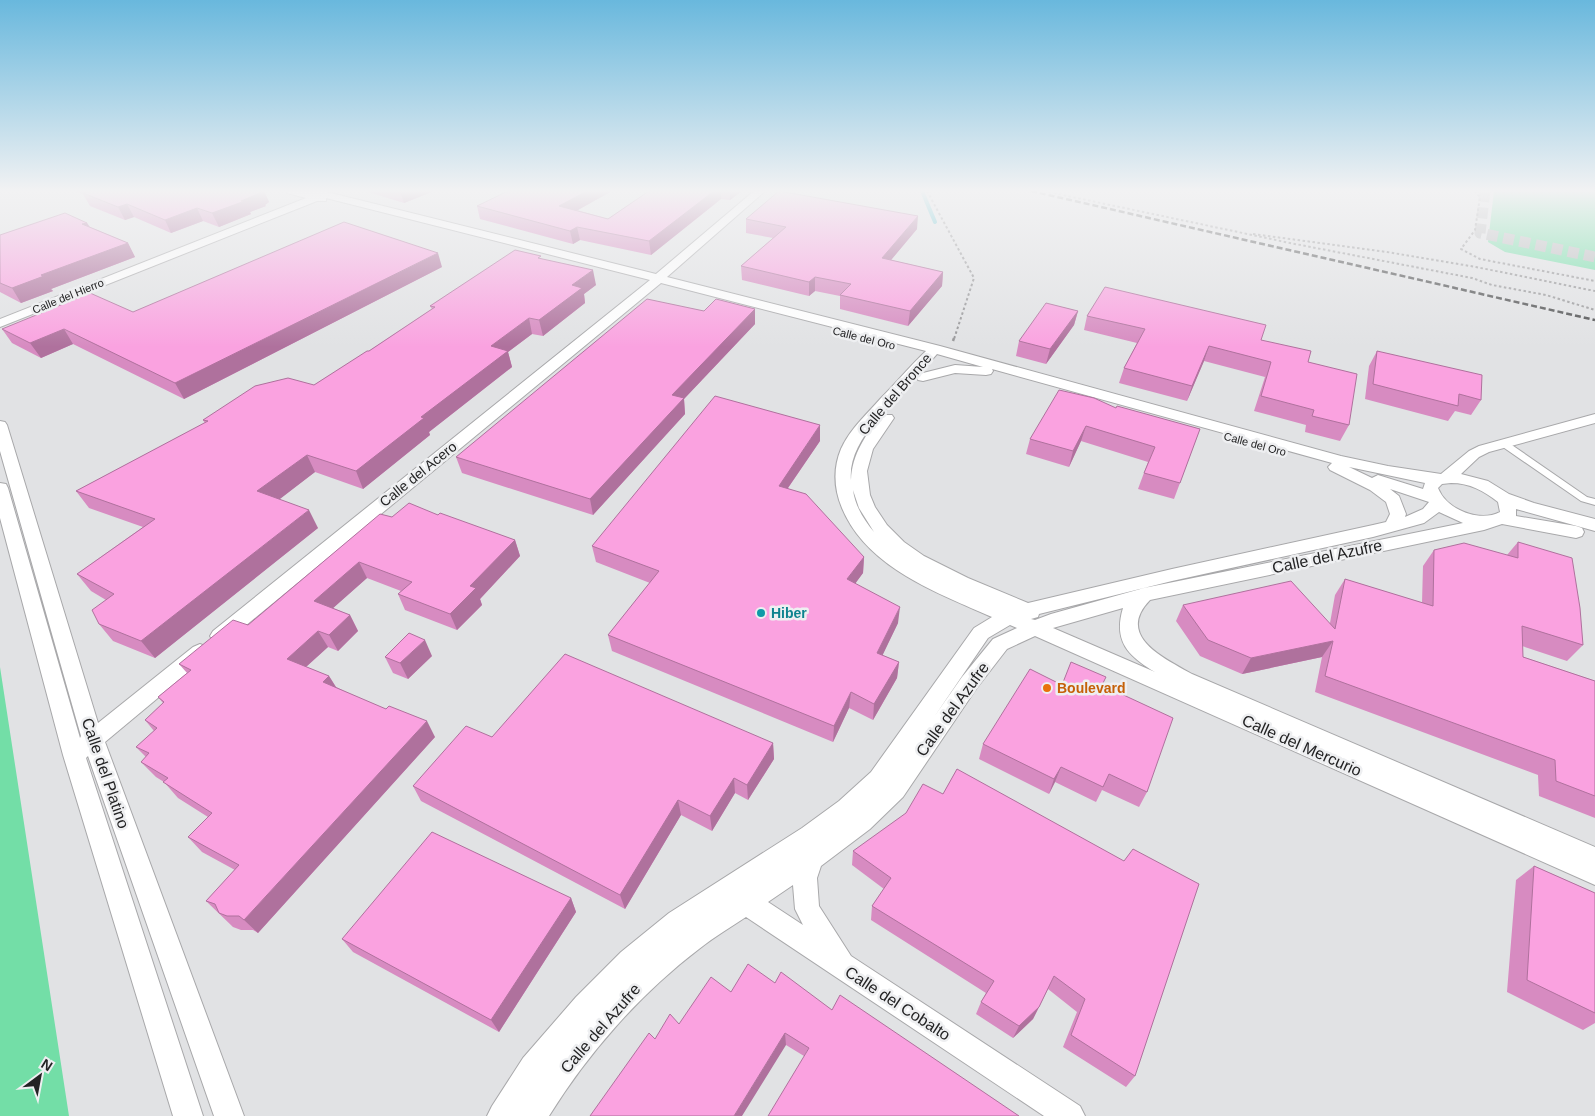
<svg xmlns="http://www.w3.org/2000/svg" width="1595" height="1116" viewBox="0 0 1595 1116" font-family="Helvetica,sans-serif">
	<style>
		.green { fill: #73dea7 }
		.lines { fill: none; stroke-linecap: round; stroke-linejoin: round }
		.stream { stroke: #4bbecc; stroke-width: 4 }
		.street-tunnel { stroke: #bbbcbe; stroke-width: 11; stroke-dasharray: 11 5.5; stroke-linecap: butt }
		.lane-casing { stroke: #a8a8aa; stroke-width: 2 }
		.street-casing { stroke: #a8a8aa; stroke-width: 2 }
		.path-far1 { stroke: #969698; stroke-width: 2; stroke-dasharray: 2.5 2.5; stroke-linecap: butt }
		.path { stroke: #969698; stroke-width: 2.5; stroke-dasharray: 3 3; stroke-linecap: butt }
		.lane { fill: #fff; fill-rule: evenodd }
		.street { fill: #fff; fill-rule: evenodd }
		.rail { stroke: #4d4e4f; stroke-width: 2.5; stroke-dasharray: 6 3; stroke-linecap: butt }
		.wall { fill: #d78bc1 }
		.shaded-wall { fill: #af719d }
		.building { fill: #faa2e0; stroke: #af719d }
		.culture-dot { fill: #0f9aa8; stroke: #eeeff1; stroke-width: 2 }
		.food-dot { fill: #e8710a; stroke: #eeeff1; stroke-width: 2 }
		.labels { text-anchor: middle; stroke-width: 5; stroke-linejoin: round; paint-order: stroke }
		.far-street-label { font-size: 11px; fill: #232324; stroke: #eeeff1 }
		.street-label { font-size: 14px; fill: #232324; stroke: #eeeff1 }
		.culture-label { font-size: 14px; font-weight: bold; fill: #0d838f; stroke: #eeeff1; text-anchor: start }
		.food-label { font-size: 14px; font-weight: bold; fill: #c56008; stroke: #eeeff1; text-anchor: start }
		.near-street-label { font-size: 16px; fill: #232324; stroke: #eeeff1 }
	</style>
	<rect width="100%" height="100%" fill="#e1e2e4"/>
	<path class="green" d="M1494 191H1595V270L1505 252 1488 242Z
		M0 667 69 1116H0Z"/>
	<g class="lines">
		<path class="stream" d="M922 191 935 222"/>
		<path class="street-tunnel" d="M1485 191 1480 233 1595 257"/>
		<g class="lane-casing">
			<path id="lane" d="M1500 441H1506L1587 497 1595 499V505L1581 501 1500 445 1499 443Z"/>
		</g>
		<g class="street-casing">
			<path id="street" d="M286 191H323L656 274 754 191H765L667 277 940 346 1341 456 1388 466 1441 474 1469 451 1479 446 1595 414V423L1489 452 1479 457 1461 474 1488 481 1509 494 1534 503 1595 519V531L1516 509V516L1576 526 1582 528 1584 532 1582 536 1576 538 1502 524 1484 530 1150 600C1115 636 1164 658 1192 674L1595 847V885L1035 636 1007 649 976 689 903 797 870 829 821 866 817 878 819 906 851 956 1080 1106 1085 1116H1044L746 917C731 927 714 937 699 949 640 994 588 1053 549 1116H487L492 1106 523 1058 576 997 621 952 669 913 802 828 839 801 871 772 974 628 992 617C938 593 867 568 842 508 834 489 833 468 841 449 850 429 867 414 881 398 896 383 910 366 926 351L661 283 227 641 220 643 213 641 210 636 213 631 650 280 326 198V201H317L0 327V319L306 198 287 193ZM937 354 983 367 955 365 919 374ZM992 369 1332 463 1328 467 1330 470 1370 490 1386 502 1390 514 1386 522 1373 525 1172 569 1028 603 968 578 924 556 904 542 887 525 875 507 870 495 867 471 873 449 894 418 892 415H882C866 434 852 454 851 480 847 441 893 402 917 376L918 380 923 381 955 373 986 375 991 374 993 371ZM1349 467 1425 483 1423 489 1378 475 1372 478ZM1451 483C1470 483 1484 491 1498 502L1500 512C1479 523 1446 509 1438 488L1442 484ZM1390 489 1429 502 1423 509 1405 517 1406 514 1399 496ZM853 490 859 508 874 532C864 520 855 506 853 490ZM1439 512 1463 523 1144 588 1051 614 1035 620 1031 619 1038 617 1039 614 1172 581 1373 537 1424 523ZM1123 608C1113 641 1128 656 1155 672L1053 628ZM1010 625 1017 628 993 639 962 677 934 717 988 638ZM793 885 795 909 803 925 768 902Z
				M0 421 5 422 7 425 98 723 193 647 200 644 207 647 210 652 207 657 105 742 244 1116H214L88 756 86 758 203 1116H173L63 755 0 518V483L6 484 8 488 80 738 81 736 0 451Z"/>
		</g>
		<path class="path-far1" d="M927 191 974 278 954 339
			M1044 191 1290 243 1472 278 1492 285 1546 295 1595 310
			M1474 191 1480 197 1475 230 1461 249 1480 259 1595 281
			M1253 234 1387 252 1476 267 1595 291"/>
		<path class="path" d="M953 341 954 338"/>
		<use href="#lane" class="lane"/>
		<use href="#street" class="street"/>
		<path class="rail" d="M1031 191 1595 320"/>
	</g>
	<path class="wall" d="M74 191H264L269 202 265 205 266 206 250 212 251 214 219 227 203 221 171 233 134 217 125 220 90 206 83 194Z
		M368 191H434L404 203 368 192Z
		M508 191H612L577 210 608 219 649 191H742L730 200 721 199 651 255 580 240 573 244 480 219 477 206Z
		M746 219 917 229 891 260 943 272 942 286 908 326 840 309V296L815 291 809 296 742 280 741 266 773 238 746 233Z
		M87 223 90 227 128 243 135 257 51 289 53 291 21 303 0 292V235Z
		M541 259 596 285 584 294 585 303 543 336 532 334 508 352 512 367 429 432 430 435 363 489 315 472 279 499 318 528 155 658 113 641 99 624 106 600 91 591 77 574 143 527 89 508 76 491 205 423 203 420 314 385 369 351 432 309 430 306Z
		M442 267 184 399 73 344 41 358 12 343 2 329 133 312Z
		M755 309V324L684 399 685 414 593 515 462 473 456 457 704 311Z
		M1078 311 1074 325 1046 364 1016 356 1019 341Z
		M1087 316 1261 340 1308 362 1349 425 1340 441 1305 432 1306 425 1254 411 1265 377 1204 361 1187 401 1119 383 1124 368 1137 343 1084 330Z
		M1377 351 1481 400 1471 415 1455 411 1448 421 1365 399 1369 366Z
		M1116 408 1200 429 1174 499 1138 489 1148 462 1081 441 1069 467 1026 454 1030 439Z
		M820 441 788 488 864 557 863 573 855 583 898 623 882 655 899 662 897 678 873 720 849 708 833 742 612 651 608 635 650 583 596 562 592 546Z
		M438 515 515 540 520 556 480 599 482 605 457 630 405 610 398 594 401 591 367 578 333 608 350 615 358 631 338 651 328 647 306 667 329 676 336 687 435 737 258 933 253 930H241L233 927 206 901 235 870 202 852 188 837 208 817 178 798 164 782 156 777 141 762 146 757 136 747 154 731 145 720 163 703 158 697 187 673 179 664 248 625 392 517Z
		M1518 542 1583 645 1567 661 1522 646 1523 657 1595 681V818L1539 796 1538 775 1315 692 1322 657 1242 674 1200 656 1176 621 1183 605 1330 623 1335 595 1345 579 1422 603 1423 566 1434 550 1507 555Z
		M432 656 408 679 393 673 385 657Z
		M1062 685 1103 686 1147 792 1139 807 1102 790 1096 802 1055 782 1049 794 979 759 983 744Z
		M492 737 773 743 774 759 748 800 735 793 712 831 681 815 625 909 421 801 413 786Z
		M957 769 1135 1076 1126 1087 1063 1047 1077 1012 1048 989 1033 1019 1013 1038 976 1014 981 1002 986 993 871 920 872 906 884 889 852 865 853 851 943 794Z
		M1534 866 1595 893V1023L1583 1030 1507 992 1516 880Z
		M571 898 576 912 499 1032 353 952 342 939Z
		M775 983 832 1010 804 1056 786 1045 655 1039 679 1024 731 992Z"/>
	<path class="shaded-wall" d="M260 191H264L269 202 265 205 266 206 250 212 251 214 219 227 212 213Z
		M400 191H434L404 203Z
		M587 191H612L562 219 559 206Z
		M714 191H721V199L651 255 649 241Z
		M730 191H742L730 200Z
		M127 204 134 217 125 220 118 207Z
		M197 208 203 221 171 233 165 220Z
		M918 216 917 229 881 272 882 258Z
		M87 223 95 236 82 224Z
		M577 227 580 240 573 244 570 231Z
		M128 243 135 257 51 289 53 291 21 303 12 288 41 275Z
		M438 253 442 267 184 399 175 383Z
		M593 270 596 285 584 294 585 303 543 336 539 320 572 285Z
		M943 272 942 286 908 326 910 311Z
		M815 277V291L809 296V282Z
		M755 309V324L684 399 685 414 593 515 590 499 672 395Z
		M1078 311 1074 325 1046 364 1050 349Z
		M529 318 532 334 508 352 512 367 429 432 430 435 363 489 356 471 421 417 491 346Z
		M64 329 73 344 41 358 30 343Z
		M1209 346 1204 361 1187 401 1192 386Z
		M820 425V441L779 501V486Z
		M1086 426 1081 441 1069 467 1073 451Z
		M307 455 315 472 267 509 257 491Z
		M309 510 318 528 155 658 141 641Z
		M515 540 520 556 480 599 482 605 457 630 450 614 470 586Z
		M864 557 863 573 847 595V579Z
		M359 562 367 578 323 617 314 601Z
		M900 607 898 623 876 669 877 653Z
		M350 615 358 631 338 651 329 635Z
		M318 631 328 647 297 675 287 659Z
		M425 640 432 656 408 679 400 663Z
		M1333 641 1322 657 1242 674 1251 658Z
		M899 662 897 678 873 720 874 704Z
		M329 676 339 692 323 682Z
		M851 692 849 708 833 742 834 726Z
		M427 721 435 737 258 933 244 920Z
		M773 743 774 759 748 800 747 785Z
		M1061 767 1055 782 1049 794 1054 779Z
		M734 778 735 793 712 831 710 816Z
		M678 800 681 815 625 909 620 895Z
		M571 898 576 912 499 1032 491 1020Z
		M1039 1007 1033 1019 1013 1038 1019 1026Z
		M785 1033 786 1045 742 1116H734Z"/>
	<path class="building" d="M91 191H261L259 193H260L241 201H245L212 213 197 208 165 220 127 204 118 207 83 193Z
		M508 191H587L559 206 608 219 649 191H714L649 241 577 227 570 231 477 206Z
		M779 191 918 216 882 258 943 272 910 311 840 295 851 284 815 277 809 282 741 266 786 227 746 219Z
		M65 213 87 223 82 224 128 243 41 275 44 276 12 288 0 283V235Z
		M344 222 438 253 175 383 64 329 30 343 2 329 90 293 133 312Z
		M515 250 541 256 538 258 593 270 572 285 582 288 539 320 529 318 491 346 508 351 421 417 424 418 356 471 307 455 257 491 309 510 141 641 99 624 92 610 114 594 77 574 155 519 76 491 208 421 203 420 255 386 288 378 314 385 367 351H369L435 307 430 306Z
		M1105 287 1266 325 1261 340 1311 351 1308 362 1357 374 1349 425 1312 416 1314 410 1261 396 1271 362 1209 346 1192 386 1124 368 1145 329 1087 316Z
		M647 299 704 311 716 299 755 309 672 395 684 398 590 499 456 457Z
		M1046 303 1078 311 1050 349 1019 341Z
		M1377 351 1482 375 1481 400 1459 394 1458 406 1373 384Z
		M1059 390 1094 398 1116 408 1117 406 1200 429 1180 483 1144 473 1155 447 1086 426 1073 451 1030 439Z
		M715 396 820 425 779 486 806 494 864 557 847 579 900 607 877 653 899 662 874 704 851 692 834 726 608 635 659 571 592 546Z
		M409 503 438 515 440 513 515 540 470 586 476 588 450 614 398 594 412 582 359 562 314 601 350 615 329 635 318 631 287 659 329 676 323 682 386 709 389 706 427 721 244 920 239 916H227L219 913 215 904 206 901 239 865 188 837 212 813 163 782 168 778 141 762 149 753 136 747 157 728 145 720 164 702 158 697 191 670 179 664 233 620 248 625 380 514 392 517Z
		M1518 542 1572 558 1580 608 1583 645 1522 626 1523 657 1595 681V796L1556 781 1555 760 1325 676 1333 641 1251 658 1208 640 1183 605 1291 581 1335 629 1345 579 1433 606 1434 550 1464 543 1518 558Z
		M409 633 425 640 400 663 385 657Z
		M565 654 773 743 747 785 734 778 710 816 678 800 620 895 413 786 466 726 492 737Z
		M1071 662 1106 677 1102 685 1173 718 1147 792 1109 774 1103 787 1061 767 1054 779 983 744 1030 669 1062 685Z
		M957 769 1124 861 1133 849 1199 884 1135 1076 1071 1035 1085 999 1054 976 1039 1007 1019 1026 981 1002 994 981 872 906 891 878 853 851 906 813 923 784 943 794Z
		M432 832 571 898 491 1020 342 939Z
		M1534 866 1595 893V1013L1527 980Z
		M748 964 775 983 781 972 832 1010 840 995 1019 1116H768L809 1048 785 1033 734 1116H590L649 1033 655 1039 670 1014 679 1024 711 977 731 992Z"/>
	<linearGradient id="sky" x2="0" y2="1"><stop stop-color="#69b8dd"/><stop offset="0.55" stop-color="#f2f2f3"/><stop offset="1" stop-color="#f2f2f3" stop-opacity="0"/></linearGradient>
	<rect width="1595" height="347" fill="url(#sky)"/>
	<circle class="culture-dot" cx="761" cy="613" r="5"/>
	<circle class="food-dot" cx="1047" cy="688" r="5"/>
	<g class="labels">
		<g class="far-street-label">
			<text transform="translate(68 296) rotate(-22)" y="4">Calle del Hierro</text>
			<text transform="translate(864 338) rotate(14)" y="4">Calle del Oro</text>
			<text transform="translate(1255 444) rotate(15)" y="4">Calle del Oro</text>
		</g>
		<g class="street-label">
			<text transform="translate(895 394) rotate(-49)" y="5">Calle del Bronce</text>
			<text transform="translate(418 474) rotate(-39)" y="5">Calle del Acero</text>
		</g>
		<g class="culture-label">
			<text x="771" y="618">Hiber</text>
		</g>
		<g class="food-label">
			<text x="1057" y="693">Boulevard</text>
		</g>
		<g class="near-street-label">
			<text transform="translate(1327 556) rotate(-12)" y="6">Calle del Azufre</text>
			<text transform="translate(952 709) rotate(-54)" y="6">Calle del Azufre</text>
			<text transform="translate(1302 745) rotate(24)" y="6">Calle del Mercurio</text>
			<text transform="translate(106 773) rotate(71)" y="6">Calle del Platino</text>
			<text transform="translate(898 1003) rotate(33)" y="6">Calle del Cobalto</text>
			<text transform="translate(600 1028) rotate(-49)" y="6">Calle del Azufre</text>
		</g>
	</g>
	<g transform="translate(40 1076) rotate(32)" stroke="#eeeff1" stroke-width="4" paint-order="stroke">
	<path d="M0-4L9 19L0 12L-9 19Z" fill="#232324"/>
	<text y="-8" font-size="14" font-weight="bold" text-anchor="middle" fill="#232324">N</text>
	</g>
</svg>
